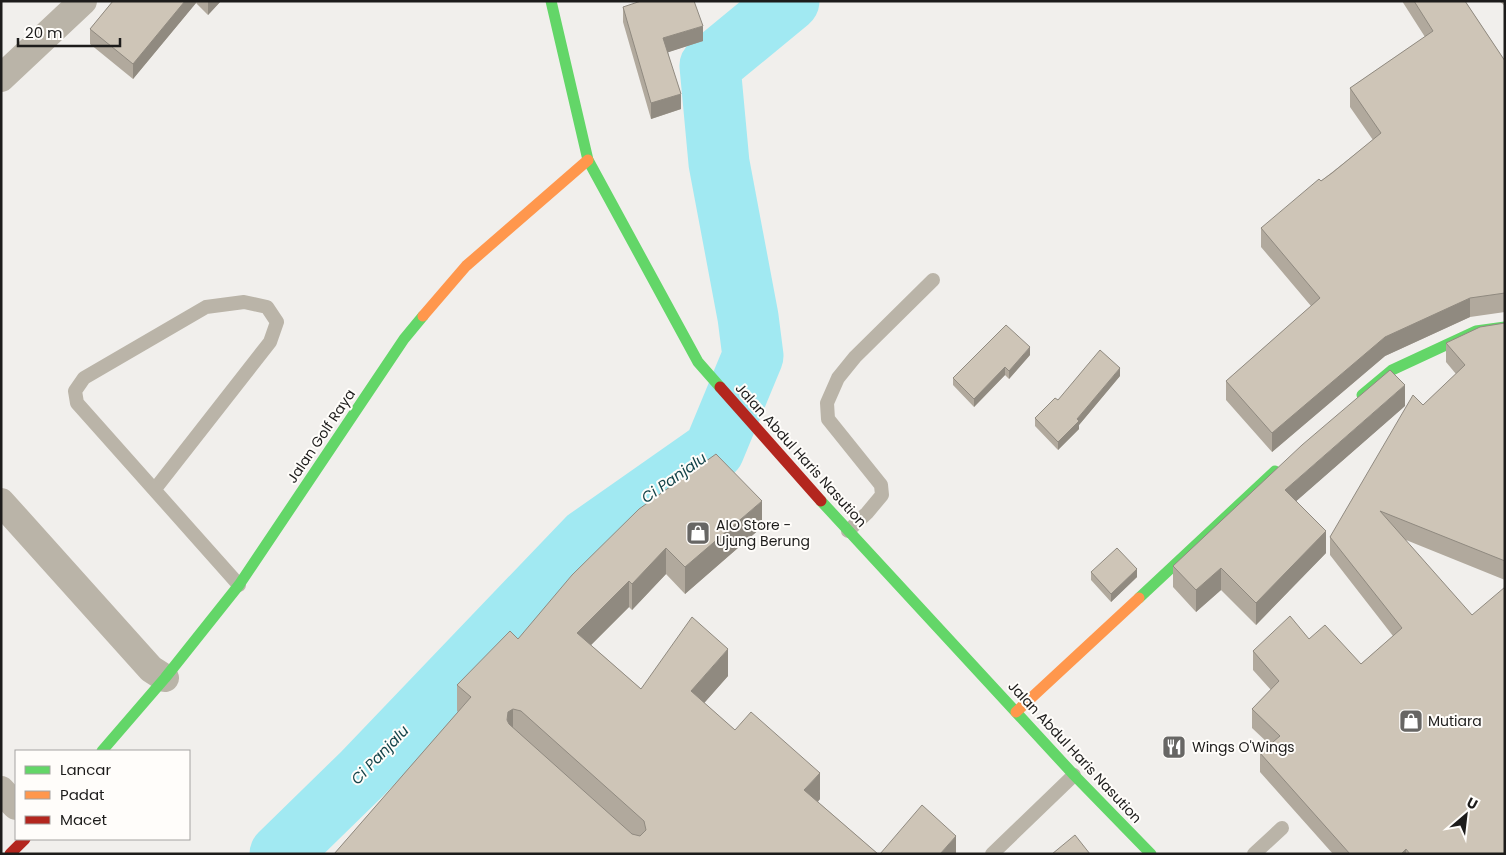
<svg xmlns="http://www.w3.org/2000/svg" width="1506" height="855" viewBox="0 0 1506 855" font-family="Poppins,sans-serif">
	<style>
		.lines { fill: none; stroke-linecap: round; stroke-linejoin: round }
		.river { stroke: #a1e9f2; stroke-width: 61 }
		.lane { stroke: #bab4a8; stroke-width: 14 }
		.street { stroke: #bab4a8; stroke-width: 28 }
		.fast { stroke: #63d668; stroke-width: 11 }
		.slow { stroke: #ff974d; stroke-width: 11 }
		.jam { stroke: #b3261e; stroke-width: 11 }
		.wall { fill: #b1a99d }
		.shaded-wall { fill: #908a80 }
		.building { fill: #cec5b7; stroke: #908a80; fill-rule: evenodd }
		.labels { text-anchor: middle; stroke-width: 4; stroke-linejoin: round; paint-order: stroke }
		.street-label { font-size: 14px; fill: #1d1c1b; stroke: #fffdfa }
		.poi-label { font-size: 14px; fill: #1d1c1b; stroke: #fffdfa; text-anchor: start }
		.water-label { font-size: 15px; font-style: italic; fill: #14444a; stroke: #fffdfa }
	</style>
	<rect width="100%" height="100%" fill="#f1efec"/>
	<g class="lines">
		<path class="river" d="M280 854 362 774 587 539 714 450 753 356 748 317 719 163 710 66 789 1"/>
		<path class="lane" d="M155 489 270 342 277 322 267 307 244 302 206 307 84 378 75 391 77 403 239 585
			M848 531 867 513 882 495 881 485 828 419 827 403 838 378 855 357 933 280
			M992 854 1074 775
			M1254 854 1282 828"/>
		<path class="street" d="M1 78 83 1
			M1 502 151 669 165 678
			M1 790 16 806"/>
		<path class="fast" d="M551 1 588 160 698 362 720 387
			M1362 395 1392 370 1476 331 1505 327
			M821 501 1074 775 1151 854
			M1139 598 1275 471
			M102 751 165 678 239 585 404 339 423 316"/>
		<path class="slow" d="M423 316 466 266 588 160
			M1016 712 1139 598"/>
		<path class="jam" d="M720 387 821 501
			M10 854 25 839"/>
	</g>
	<path class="wall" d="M113 1H221L208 15 196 3 133 79 90 44V29Z
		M1402 1H1465L1505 61V312L1470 317 1385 356 1272 452 1226 400V381L1311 306 1261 247V228L1373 140 1350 107V88L1425 37Z
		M1499 1H1505V6Z
		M623 7 703 41 668 52 681 109 651 119 623 22Z
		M1505 323V580L1406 540 1505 854H1333L1260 772V753L1269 744 1252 728V709L1271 690 1253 670V651L1309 639 1361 664 1393 636 1330 555V537L1423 405 1456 374 1446 362V343Z
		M1030 355 1009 379 1005 375 974 407 953 385V378Z
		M1120 376 1079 425V429L1058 450 1035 426V418L1058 400Z
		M1405 406 1296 501 1326 553 1256 625 1221 590 1196 612 1173 587V566Z
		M639 509 762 527 685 594 666 574 632 610 629 607 591 645 641 689 728 676 704 703 735 730 820 799 818 802 878 854H334L458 712 457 711V685L518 639Z
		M1091 572 1137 577 1111 602 1091 580Z"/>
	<path class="shaded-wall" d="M185 1H196V3L133 79V64Z
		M208 1H221L208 15Z
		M703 26V41L663 54V38Z
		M681 94V109L651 119V103Z
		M1470 298V317L1385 356 1272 452V433L1385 337Z
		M1030 347V355L1009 379V371Z
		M1005 367V375L974 407V399Z
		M1120 368V376L1079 425V429L1058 450V442Z
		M1405 385V406L1285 511V490Z
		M762 501V527L685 594V567Z
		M1326 531V553L1256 625V603Z
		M666 548V574L632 610V584Z
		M1221 568V590L1196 612V590Z
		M1137 569V577L1111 602V594Z
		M629 581V607L577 659V633Z
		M728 649V676L691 718V691Z
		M513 709V736L507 720 508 712Z
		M820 773V799L804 816V790Z
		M956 836V854H940Z
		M1406 849V854H1401Z"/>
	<path class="building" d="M113 1H185L133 64 90 29Z
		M641 1H694L703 26 663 38 681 94 651 103 623 7Z
		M1414 1H1465L1505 61V293L1470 298 1385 337 1272 433 1226 381 1320 298 1261 228 1319 179 1321 181 1332 173 1381 133 1350 88 1433 31Z
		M1505 323V561L1380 511 1472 615 1505 587V854H1410L1406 849 1401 854H1350L1260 753 1280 736 1252 709 1279 681 1253 651 1290 616 1309 639 1325 625 1361 664 1402 628 1330 537 1413 395 1423 405 1465 365 1446 343 1480 327Z
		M1006 325 1030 347 1009 371 1005 367 974 399 953 378Z
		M1100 350 1120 368 1077 419 1079 421 1058 442 1035 418 1055 398 1058 400Z
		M1390 370 1405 385 1285 490 1326 531 1256 603 1221 568 1196 590 1173 566 1302 445Z
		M716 454 762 501 685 567 666 548 632 584 629 581 577 633 641 689 692 617 728 649 691 691 735 730 751 712 820 773 804 790 878 854H334L471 697 457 685 510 631 518 639 572 575 639 509ZM513 709 521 711 644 821 646 830 640 836 632 834 509 724 507 720 508 712Z
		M1117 548 1137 569 1111 594 1091 572Z
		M922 805 956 836 940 854H880Z
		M1075 835 1090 854H1052Z"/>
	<defs>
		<g id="shop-square" transform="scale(1.25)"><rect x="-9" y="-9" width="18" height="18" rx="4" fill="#676664" stroke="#fffdfa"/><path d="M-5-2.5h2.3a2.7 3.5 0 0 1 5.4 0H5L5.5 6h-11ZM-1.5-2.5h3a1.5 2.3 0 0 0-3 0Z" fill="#fff"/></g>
		<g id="restaurant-square" transform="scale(1.25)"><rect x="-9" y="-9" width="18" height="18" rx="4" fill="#676664" stroke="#fffdfa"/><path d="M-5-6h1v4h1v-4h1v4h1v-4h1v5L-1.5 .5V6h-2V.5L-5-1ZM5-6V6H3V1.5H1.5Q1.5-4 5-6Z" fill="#fff"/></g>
	</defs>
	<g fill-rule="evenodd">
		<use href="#shop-square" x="698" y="533"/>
		<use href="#shop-square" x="1411" y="721"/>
		<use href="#restaurant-square" x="1174" y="747"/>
	</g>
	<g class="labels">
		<g class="street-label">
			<text transform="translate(321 436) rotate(-56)" y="5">Jalan Golf Raya</text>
			<text transform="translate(801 455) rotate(48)" y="5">Jalan Abdul Haris Nasution</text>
			<text transform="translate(1075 752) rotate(47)" y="5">Jalan Abdul Haris Nasution</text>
		</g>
		<g class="poi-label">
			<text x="716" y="530">AIO Store -<tspan x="716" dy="16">Ujung Berung</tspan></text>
			<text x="1428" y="726">Mutiara</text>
			<text x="1192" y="752">Wings O'Wings</text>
		</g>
		<g class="water-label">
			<text transform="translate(674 478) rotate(-35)" y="5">Ci Panjalu</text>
			<text transform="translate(380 755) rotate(-46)" y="5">Ci Panjalu</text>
		</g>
	</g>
	<rect width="1506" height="855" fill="none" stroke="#1d1c1b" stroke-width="5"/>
	<rect x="15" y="750" width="175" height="90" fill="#fffdfa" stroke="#a5a3a1"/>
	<rect x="25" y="766" width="25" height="8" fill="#63d668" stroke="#a5a3a1"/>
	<text x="60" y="775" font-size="15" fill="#1d1c1b">Lancar</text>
	<rect x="25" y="791" width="25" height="8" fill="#ff974d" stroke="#a5a3a1"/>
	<text x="60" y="800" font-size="15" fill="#1d1c1b">Padat</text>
	<rect x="25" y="816" width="25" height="8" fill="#b3261e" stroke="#a5a3a1"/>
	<text x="60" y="825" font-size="15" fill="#1d1c1b">Macet</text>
	<g transform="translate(1466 815) rotate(28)" stroke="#fffdfa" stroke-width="4" paint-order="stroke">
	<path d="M0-4L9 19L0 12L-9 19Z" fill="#1d1c1b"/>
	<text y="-8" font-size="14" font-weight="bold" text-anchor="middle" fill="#1d1c1b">U</text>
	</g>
	<path d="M18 38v8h102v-8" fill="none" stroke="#1d1c1b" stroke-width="2.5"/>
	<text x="25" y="38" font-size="15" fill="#1d1c1b" stroke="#fffdfa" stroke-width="4" paint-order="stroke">20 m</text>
</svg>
